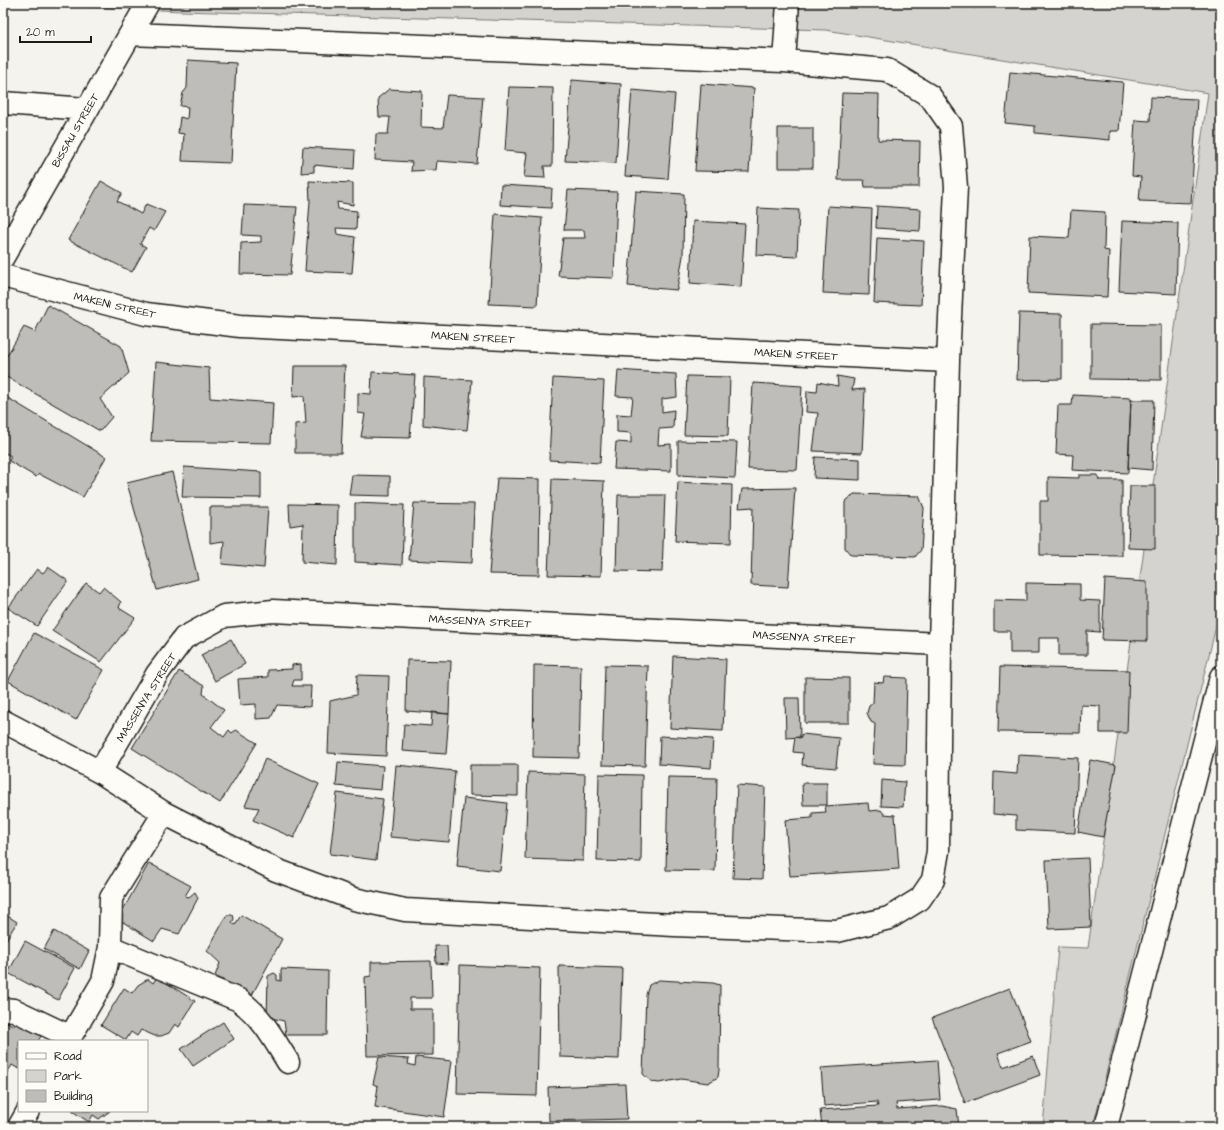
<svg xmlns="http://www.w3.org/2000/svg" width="1224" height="1130" viewBox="0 0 1224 1130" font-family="'Architects Daughter',sans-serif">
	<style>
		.green { fill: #d4d3cf; stroke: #787876 }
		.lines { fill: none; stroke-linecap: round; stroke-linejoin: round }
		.stream { stroke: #72716f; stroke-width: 7 }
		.building { fill: #bebdba; stroke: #1c1c1c }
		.minor-casing { stroke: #1c1c1c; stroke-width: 25 }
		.highway-casing { stroke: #1c1c1c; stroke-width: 25 }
		.minor { stroke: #fdfcf7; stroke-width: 22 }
		.highway { stroke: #fdfcf7; stroke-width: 22 }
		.labels { text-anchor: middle; stroke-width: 4; stroke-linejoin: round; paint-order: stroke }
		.street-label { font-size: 11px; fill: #1c1c1c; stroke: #fdfcf7 }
	</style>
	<rect width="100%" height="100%" fill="#f4f3ee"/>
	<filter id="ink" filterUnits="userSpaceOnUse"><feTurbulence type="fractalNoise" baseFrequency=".025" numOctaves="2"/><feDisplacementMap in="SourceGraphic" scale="8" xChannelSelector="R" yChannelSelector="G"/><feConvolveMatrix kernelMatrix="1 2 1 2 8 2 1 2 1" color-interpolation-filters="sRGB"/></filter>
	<g filter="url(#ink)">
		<path class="green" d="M5 3H1221V606L1093 1127H1043L1058 947 1088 948 1208 93 826 30 182 11Z"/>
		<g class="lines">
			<path class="stream" d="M972 3 975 5 981 3"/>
		</g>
		<path class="building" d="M188 60 236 63 231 163 182 161 184 134 178 133 180 117 187 119 188 107 180 106 183 93 187 88Z
			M1010 72 1123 82 1119 131H1110V140L1035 133V126L1005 123Z
			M572 80 621 84 616 163 565 161Z
			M701 84 754 88 749 172 695 171Z
			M509 87 553 88 552 166H544L545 178 524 177 527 153 505 151Z
			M389 89 422 91 421 127 443 128 447 95 483 97 477 164 437 161 436 170 411 171 412 162 375 160 376 134H388L390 117H379L378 98Z
			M632 90 675 94 668 179 625 176Z
			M842 93 879 94 878 140 920 141 919 187H865L864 180H838Z
			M1151 97 1197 99 1191 203 1139 201 1141 177 1132 176 1135 120 1150 121Z
			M778 128H813V168H778Z
			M303 147 355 150 354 169 314 165V172L301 173Z
			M101 181 122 193 117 201 141 214 146 204 165 212 154 231 149 228 140 244 146 247 132 272 68 240Z
			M309 181 353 183V205L337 202 338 209 357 211 356 229 336 228 337 234 355 237 352 273 305 271 310 201Z
			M501 185 552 188 551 208 500 205Z
			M568 190 617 192 614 278 558 276 563 238H585L584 230H564Z
			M636 191 684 194 683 256 677 290 628 286Z
			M244 205 297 207 290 275 240 274 241 243 261 242V236L242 235Z
			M828 206 872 209 869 295 823 293Z
			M877 206 921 209 920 231 876 228Z
			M758 208 799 210 797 257 756 255Z
			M1071 210 1105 212 1104 250 1109 251 1107 297 1028 293 1030 236 1069 238Z
			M495 214 542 218 537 306 489 304Z
			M693 221 745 224 741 287 690 283Z
			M1122 221 1178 223 1176 294 1119 291Z
			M877 238 924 241 921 305 874 303Z
			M48 305 121 346 129 373 100 399 112 417 100 431 3 375V362L24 327 35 332Z
			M1019 313 1062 314V379L1017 380Z
			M1091 324 1161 325V380L1091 379Z
			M156 362 209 368 210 398 273 403 271 443 151 441Z
			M294 366H345L341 453H295V424L306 423 304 396 293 397Z
			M618 370 676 374 677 397 662 399V412L674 410 673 428 659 429 658 445 671 444V471L614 469 616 442 631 443V433L617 432V414L631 415 633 397 616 396Z
			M372 372 415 375 410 438 361 437 365 414 358 413V393L371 394Z
			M687 376 730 377 728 436 684 435Z
			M837 376 854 379 852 390 865 389 862 453 813 451 818 413 806 412 807 391 817 392 818 382 838 386Z
			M424 377 472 380 467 430 423 425Z
			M553 378 604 381 600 463 549 460Z
			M753 383 802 386 797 470 748 469Z
			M3 395 106 457 83 497 39 474 36 477 9 461 11 456 3 452Z
			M1073 395 1131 398 1128 473 1072 470 1073 455 1056 454 1058 405H1072Z
			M1131 400H1154L1152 470 1128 468Z
			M678 441 737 442 735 478 678 475Z
			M815 457 860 459V480L814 478Z
			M184 467 261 472V498L182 497Z
			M172 472 198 579 157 590 127 483Z
			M352 475 390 476V496L349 495Z
			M1079 475H1098L1099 480H1122V556L1040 555V501H1048V477L1079 478Z
			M497 478 540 479 539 575 489 574Z
			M552 479 604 481 601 576 548 575Z
			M678 482 732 485 731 543 675 541Z
			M1130 486H1155V549L1128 548Z
			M795 488 788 587 751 585 753 507 739 508 742 489Z
			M854 494 919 496 924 508 921 550 915 557 851 555 845 548V502Z
			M618 495H665L662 572 616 571Z
			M355 503 404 505 402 565 355 562Z
			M414 503 474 504 472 563 409 560Z
			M289 504 338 505 337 565 302 562 303 524 290 526Z
			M210 507H268L264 568 222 564 224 541 210 543Z
			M48 567 68 581 37 626 8 608 37 569 43 573Z
			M1105 579 1147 582V641L1102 640Z
			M86 583 99 592 103 587 121 602 119 608 135 618 101 662 52 631Z
			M1026 583 1080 584V600L1100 601V632L1087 631V655H1059V638H1039V653H1010V631H994V600L1026 601Z
			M34 633 104 670 76 720 8 681Z
			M231 639 245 664 215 681 201 655Z
			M673 656 726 659 723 731 670 728Z
			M407 660 451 661 449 714 406 711Z
			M301 664V680H294L292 686H311L310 707 277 705 271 718 256 719V704L240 705 238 679 268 677V670L292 669V665Z
			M534 665 581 666 579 758 533 757Z
			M605 665 648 666 645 766 602 765Z
			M1000 667 1129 670 1127 733H1100V706L1081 705 1080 733 998 732Z
			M179 671 204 686 203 694 224 710 211 727 224 737 229 730 232 733 236 730 257 743 220 803 132 748Z
			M357 675 389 676 386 756 328 753 330 701 356 695Z
			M805 677 849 678V723H805Z
			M884 677 907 678 905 765 873 764 875 724 871 722 867 713 869 706 873 703 874 682 883 683Z
			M785 698H799L800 737 786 738Z
			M432 712 449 714 446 754 402 751 404 724 431 726Z
			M802 734 839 738 836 768 802 765 803 753 793 752 795 737 800 738Z
			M660 736 713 739 711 768 659 764Z
			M1018 755 1078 758 1075 833 1016 830V816L993 814 994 772 1017 774Z
			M265 759 319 784 294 838 253 820 259 808 245 806Z
			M1090 760 1116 765 1103 837 1078 832Z
			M338 762 383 766 381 790 336 786Z
			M396 765 455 771 449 842 390 837Z
			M470 765H518V796L470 795Z
			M528 772 585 774 583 861 525 859Z
			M599 774 642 775 641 862 597 861Z
			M668 777 717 778 715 871 666 870Z
			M882 780 905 782 903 807 881 806Z
			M802 783H827V805H803Z
			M737 785 765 787 762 879 733 878Z
			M337 793 383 799 376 860 330 854Z
			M464 798 507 803 500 871 457 866Z
			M868 803 869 811 881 810 884 814 895 815 899 869 790 876 785 820 812 818V813L826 812 825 806Z
			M1088 858 1091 927 1049 929 1046 860Z
			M149 863 191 886 185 896 189 897 195 892 198 898 179 934 162 929 154 941 118 919Z
			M3 913 17 922 6 940 3 938Z
			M227 915H233L234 919 232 923 235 925 241 915 282 939 252 995 215 976 220 963 207 951Z
			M54 931 89 951 80 969 44 949Z
			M25 941 75 968 58 1000 8 973Z
			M435 946H447L448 964 436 963Z
			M431 961 432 998H410V1009H433V1055L367 1056 365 977 371 976V962Z
			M460 965 540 968 537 1096 457 1094Z
			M559 966 622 968 619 1059 560 1057Z
			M281 969 328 971 327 1035H286L284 1021 267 1017 268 976 274 973 277 975V980L281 981Z
			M157 977 195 1001 179 1027 175 1024 169 1033 161 1036H155L141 1030 137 1036 131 1032 126 1040 101 1025 124 988 132 993 138 985 148 979 153 983Z
			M659 980 713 983 720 985 719 1070 718 1077 708 1083 681 1079 659 1083 652 1082 643 1074 646 995 649 985Z
			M1010 988 1031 1041 998 1053 1003 1067 1033 1056 1040 1075 965 1103 932 1018Z
			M19 1018 43 1033 38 1041H19V1069L12 1065 7 1073 3 1075V1028L7 1022 14 1026Z
			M223 1022 234 1039 193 1066 181 1049Z
			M379 1057 409 1059 408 1064 415 1066 416 1057 452 1061 444 1117 375 1107 378 1086 373 1084Z
			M937 1060 940 1100 896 1103 897 1109 942 1106 957 1109 959 1127H822L820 1110 878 1106 877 1102 824 1106 821 1068Z
			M625 1084 627 1119 549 1121 548 1087Z
			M72 1111H110L99 1119 93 1115 89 1122Z"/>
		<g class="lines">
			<g class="minor-casing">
				<path id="minor" d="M784 61 788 3
					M3 103 87 109
					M3 257 148 3
					M3 276 146 314 240 326 948 361
					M3 721 100 772 164 813 276 870 354 899 405 910 674 925 837 931 889 918 920 899 933 880 938 851 940 644 948 361 956 187 951 126 930 96 887 70 784 61 131 34
					M100 772 157 674 184 638 224 616 273 611 940 644
					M110 947 239 1000C263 1018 273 1038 288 1062
					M3 1009 14 1010 71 1037
					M68 1041 103 981 110 947 111 898 164 813
					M19 1127 28 1111"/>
			</g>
			<g class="highway-casing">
				<path id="highway" d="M1106 1127 1221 677"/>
			</g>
			<use href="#minor" class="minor"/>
			<use href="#highway" class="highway"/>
		</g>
	</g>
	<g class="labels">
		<g class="street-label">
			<text transform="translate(75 130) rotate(-60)" y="4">BISSAU STREET</text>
			<text transform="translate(115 305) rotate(13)" y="4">MAKENI STREET</text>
			<text transform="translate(473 337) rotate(3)" y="4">MAKENI STREET</text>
			<text transform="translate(796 354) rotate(3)" y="4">MAKENI STREET</text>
			<text transform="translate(480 621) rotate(3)" y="4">MASSENYA STREET</text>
			<text transform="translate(804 637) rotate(3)" y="4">MASSENYA STREET</text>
			<text transform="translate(146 697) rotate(-58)" y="4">MASSENYA STREET</text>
		</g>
	</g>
	<rect width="1224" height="1130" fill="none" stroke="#fdfcf7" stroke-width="16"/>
	<rect x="8" y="8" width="1208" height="1114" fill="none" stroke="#1c1c1c" stroke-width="1.5" filter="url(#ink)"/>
	<rect x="18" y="1040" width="130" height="72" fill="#fdfcf7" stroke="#a3a29f"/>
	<rect x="26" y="1053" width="20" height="6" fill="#fdfcf7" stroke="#a3a29f"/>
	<text x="54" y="1060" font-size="12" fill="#1c1c1c">Road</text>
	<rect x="26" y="1070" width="20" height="12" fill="#d4d3cf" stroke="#a3a29f"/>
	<text x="54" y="1080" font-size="12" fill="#1c1c1c">Park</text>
	<rect x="26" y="1090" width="20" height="12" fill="#bebdba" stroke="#a3a29f"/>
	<text x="54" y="1100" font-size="12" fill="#1c1c1c">Building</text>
	<path d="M20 36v6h71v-6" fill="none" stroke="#1c1c1c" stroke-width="2"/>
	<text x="26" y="36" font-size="12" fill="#1c1c1c" stroke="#fdfcf7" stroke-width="3" paint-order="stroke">20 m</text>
</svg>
